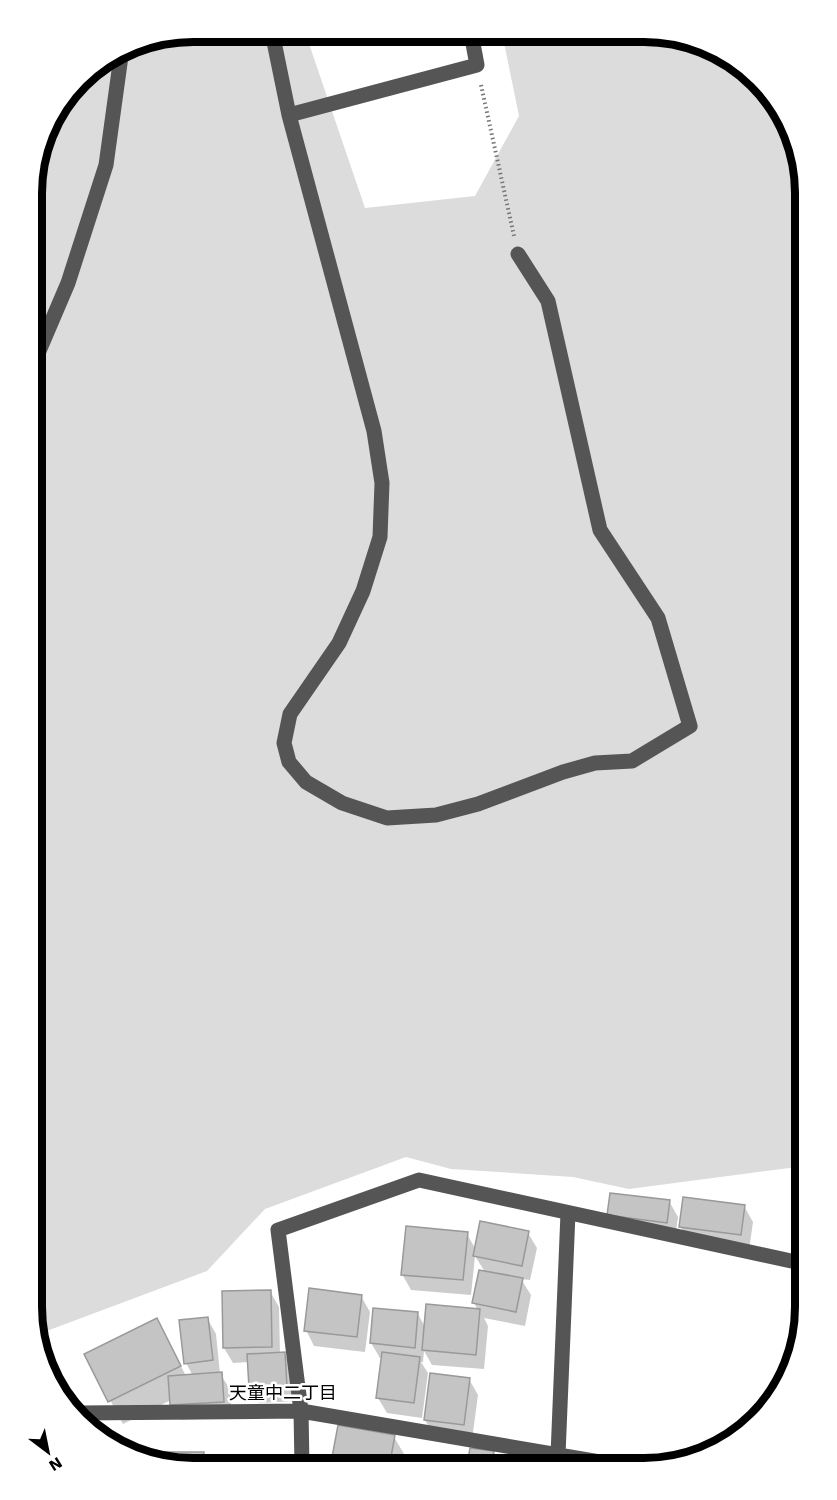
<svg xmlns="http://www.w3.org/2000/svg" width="837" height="1500" viewBox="0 0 837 1500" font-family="'Work Sans','Noto Sans JP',sans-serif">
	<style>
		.green { fill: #dcdcdc }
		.shadow { fill: #0003 }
		.building { fill: #c4c4c4; stroke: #999; stroke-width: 1.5 }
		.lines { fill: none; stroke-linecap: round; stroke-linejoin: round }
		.path { stroke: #777; stroke-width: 4; stroke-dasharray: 1.5 3; stroke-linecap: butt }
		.minor { stroke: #555; stroke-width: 15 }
		.labels { text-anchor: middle; stroke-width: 5; stroke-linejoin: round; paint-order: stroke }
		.neighbourhood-label { font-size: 18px; fill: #000; stroke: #fff }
		.rim { fill: none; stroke: #000; stroke-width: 8 }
	</style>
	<rect width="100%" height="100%" fill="#fff"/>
	<path class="green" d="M193 32H305L365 208 475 196 519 116 502 33 675 35 750 71 797 140 805 193V1166L629 1189 573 1177 451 1169 406 1157 265 1209 207 1271 36 1335 32 1307 33 172 48 121 86 72 131 44Z"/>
	<path class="shadow" d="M669 1201 678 1217 675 1238 609 1215Z
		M744 1206 753 1222 749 1250 689 1242 681 1227Z
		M528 1233 537 1248 530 1280 521 1279 531 1295 525 1326 484 1318 488 1326 484 1369 432 1365 424 1351 423 1362H421L428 1373 422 1418 387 1413 378 1398 383 1359 380 1358 371 1343 418 1314 425 1327 478 1310 474 1303 485 1272 475 1256 471 1295 411 1290 402 1274 467 1234 476 1250Z
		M270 1291 279 1307 280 1354H285L293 1369 295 1401 259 1403 250 1387 249 1362 233 1363 224 1348Z
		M361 1296 370 1312 365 1352 314 1346 306 1330Z
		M207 1318 216 1334 220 1374 230 1389 232 1417 180 1420 172 1405 171 1400 123 1424 86 1355 169 1343 186 1376H193L186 1363Z
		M469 1379 478 1395 472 1440 434 1435 425 1420Z
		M96 1436H116L122 1446Z
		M394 1437 407 1459V1464L426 1468H331Z
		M493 1452 502 1468H454L470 1461Z
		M203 1453 211 1467H171L148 1458Z"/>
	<path class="building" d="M610 1193 670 1200 667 1223 607 1215Z
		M683 1197 745 1205 741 1235 679 1227Z
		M480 1221 529 1231 522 1266 473 1256Z
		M406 1226 468 1232 463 1280 401 1275Z
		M479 1270 523 1278 516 1312 472 1303Z
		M309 1288 362 1295 357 1337 304 1331Z
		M271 1290 272 1347 223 1348 222 1291Z
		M426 1304 480 1309 476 1355 422 1350Z
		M373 1308 418 1312 415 1348 370 1343Z
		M208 1317 213 1360 184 1364 179 1320Z
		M157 1318 181 1366 108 1402 84 1354Z
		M285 1352 287 1386 249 1388 247 1354Z
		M382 1352 420 1357 414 1403 376 1398Z
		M222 1372 224 1402 170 1405 168 1376Z
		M430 1373 470 1378 464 1425 424 1420Z
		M338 1425 395 1435 389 1468H330Z
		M94 1434H117V1444L94 1435Z
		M470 1448 494 1451 492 1468H453L454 1457 468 1459Z
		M147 1452H204V1467H171L147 1457Z
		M401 1461 433 1468H399Z"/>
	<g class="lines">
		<path class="path" d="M481 85 514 236"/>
		<path class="minor" d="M272 32 289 115 374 431 382 483 380 537 363 591 339 643 290 714 284 743 289 762 306 782 342 803 387 818 436 815 478 804 563 772 595 763 632 761 690 726 658 618 600 530 548 301 518 254
			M289 115 477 65 471 33
			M33 365 68 283 106 165 122 49
			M79 1413 301 1411 635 1468
			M558 1455 568 1213
			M302 1467 301 1411 278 1230 419 1180 805 1264"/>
	</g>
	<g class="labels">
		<g class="neighbourhood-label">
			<text x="283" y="1399">天童中二丁目</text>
		</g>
	</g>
	<path d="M0 0H837V1500H0ZM193 42H644A151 151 0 0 1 795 193V1307A151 151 0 0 1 644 1458H193A151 151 0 0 1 42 1307V193A151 151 0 0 1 193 42Z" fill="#fff" fill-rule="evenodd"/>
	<path class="rim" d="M193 42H644A151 151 0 0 1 795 193V1307A151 151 0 0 1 644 1458H193A151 151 0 0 1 42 1307V193A151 151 0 0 1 193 42Z"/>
	<g transform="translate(48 1452) rotate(148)" stroke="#ffffff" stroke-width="4.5" paint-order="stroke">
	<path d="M0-4.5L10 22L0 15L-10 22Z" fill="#000000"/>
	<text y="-9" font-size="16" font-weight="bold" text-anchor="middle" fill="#000000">N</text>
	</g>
</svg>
